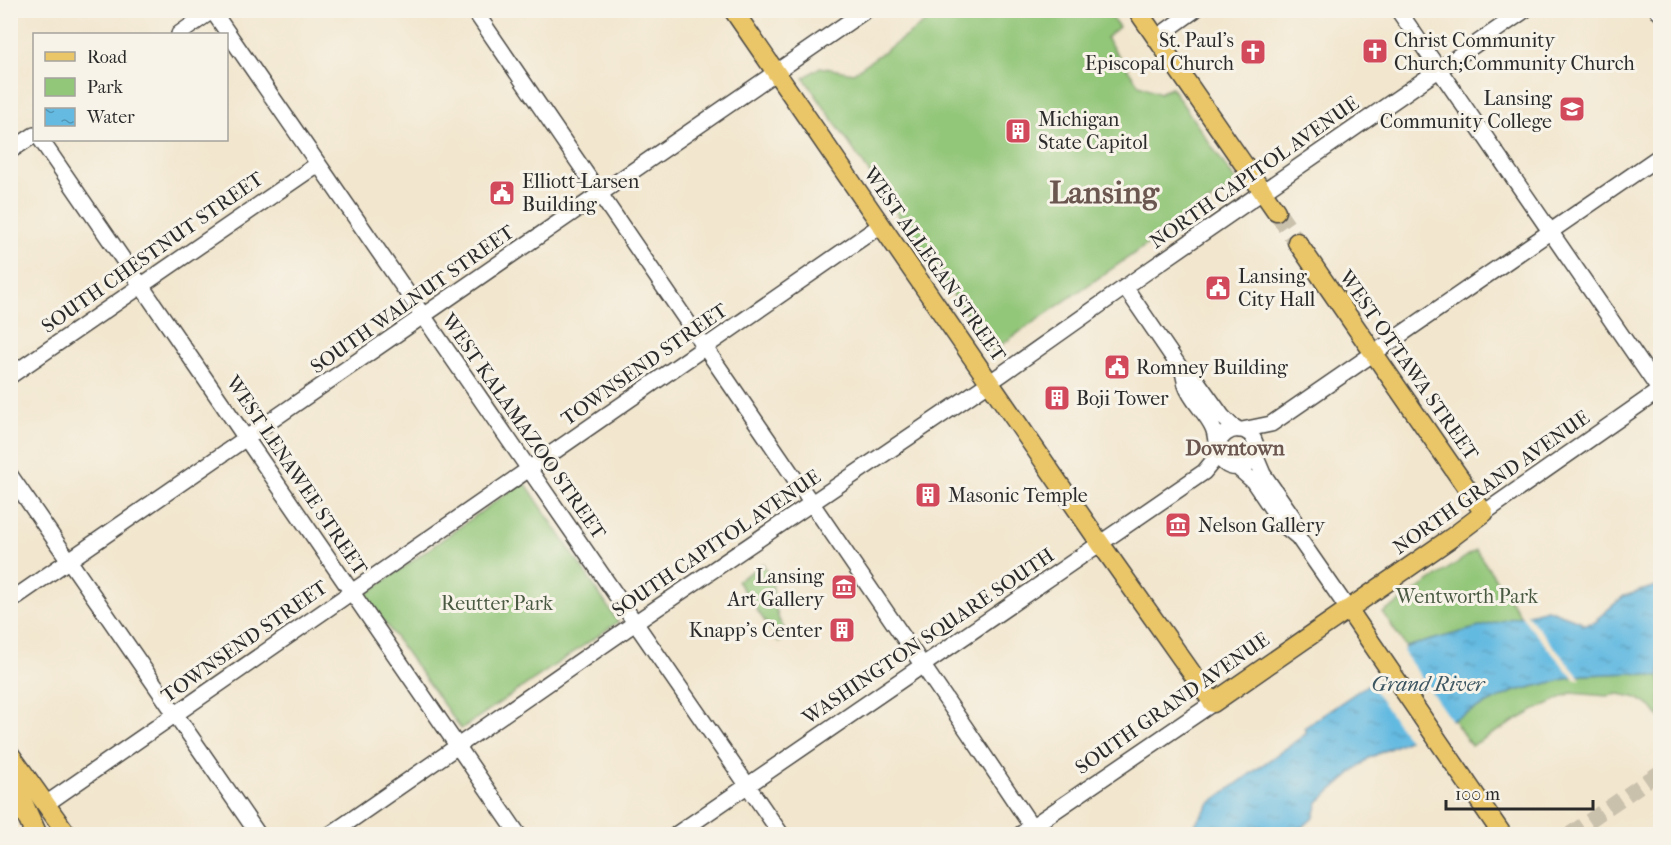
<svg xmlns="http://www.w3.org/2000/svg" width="1671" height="845" viewBox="0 0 1671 845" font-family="'IM FELL French Canon',serif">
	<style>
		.green { fill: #92c678; stroke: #5e7852; stroke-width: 1.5 }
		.water { fill: url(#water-ripples); stroke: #487286; stroke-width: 1.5 }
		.pier { fill: #f2e6ce }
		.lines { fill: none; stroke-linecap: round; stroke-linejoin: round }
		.minor-tunnel { stroke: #cac1ad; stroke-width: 15; stroke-dasharray: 15 8; stroke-linecap: butt }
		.major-tunnel { stroke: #cac1ad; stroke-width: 18; stroke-dasharray: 18 9; stroke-linecap: butt }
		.minor-casing { stroke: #494743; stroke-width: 18 }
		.major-casing { stroke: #494743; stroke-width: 21 }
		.highway-casing { stroke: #494743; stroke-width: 24 }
		.minor { stroke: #fff; stroke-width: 15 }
		.major { stroke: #eac669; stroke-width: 18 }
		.highway { stroke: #eac669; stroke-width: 21 }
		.labels { text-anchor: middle; stroke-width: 6; stroke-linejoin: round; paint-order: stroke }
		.poi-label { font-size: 20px; fill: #2b2b2b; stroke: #f7f3e8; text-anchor: start }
		.street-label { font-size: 20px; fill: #2b2b2b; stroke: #f7f3e8 }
		.park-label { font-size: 20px; fill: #4a5a42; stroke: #f7f3e8 }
		.neighbourhood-label { font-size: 21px; font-weight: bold; fill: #6b5750; stroke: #f7f3e8 }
		.water-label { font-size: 21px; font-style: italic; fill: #3c5662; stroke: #f7f3e8 }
		.town-label { font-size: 32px; font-weight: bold; fill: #6b5750; stroke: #f7f3e8 }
	</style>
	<defs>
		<pattern id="water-ripples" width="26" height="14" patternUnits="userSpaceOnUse" patternTransform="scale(1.5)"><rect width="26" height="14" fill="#64bae1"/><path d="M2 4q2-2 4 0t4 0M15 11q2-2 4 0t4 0" fill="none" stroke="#5397b7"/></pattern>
	</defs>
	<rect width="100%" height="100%" fill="#f7f3e8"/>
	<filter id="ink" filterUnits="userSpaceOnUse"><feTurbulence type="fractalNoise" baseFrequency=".0167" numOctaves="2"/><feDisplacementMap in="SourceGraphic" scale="12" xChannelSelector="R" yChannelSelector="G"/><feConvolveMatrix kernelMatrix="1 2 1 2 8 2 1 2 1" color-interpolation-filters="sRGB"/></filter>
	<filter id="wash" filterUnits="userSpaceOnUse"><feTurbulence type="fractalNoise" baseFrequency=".008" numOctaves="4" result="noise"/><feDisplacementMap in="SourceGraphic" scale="24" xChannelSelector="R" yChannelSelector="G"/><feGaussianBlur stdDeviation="1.35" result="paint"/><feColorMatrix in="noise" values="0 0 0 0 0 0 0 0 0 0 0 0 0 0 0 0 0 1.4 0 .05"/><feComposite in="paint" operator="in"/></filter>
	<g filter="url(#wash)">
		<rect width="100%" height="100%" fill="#f2e6ce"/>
		<path class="green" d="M942 11H1107L1119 27 1106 38 1139 85 1160 93 1171 87 1237 183 992 351 804 78 820 67 853 73Z
			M524 481 618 622 461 729 365 595Z
			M1476 550 1521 616 1406 647 1383 613Z
			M763 564 772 579 774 602 779 620 788 635 779 642 737 581Z
			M1632 673 1660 677V718L1652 707 1637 698 1619 694 1607 696 1571 693 1533 711 1471 746 1453 719 1515 691 1583 675Z"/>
		<path class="water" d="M1660 585V677L1632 673 1583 675 1515 691 1369 758 1318 802 1314 817 1295 834H1188L1210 803 1307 733 1304 728 1370 683 1406 647 1547 609 1582 622 1581 625 1592 623 1598 621 1597 619 1624 596Z"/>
		<path class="pier" d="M1525 612 1533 622 1581 679 1575 680 1528 625 1520 613Z
			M1403 646 1405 649 1403 651 1452 722 1410 742 1368 681Z"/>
	</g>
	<g filter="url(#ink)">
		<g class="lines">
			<path class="minor-tunnel" d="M1570 834 1660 772"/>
			<path class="major-tunnel" d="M1276 211 1297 242"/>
			<g class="minor-casing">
				<path id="minor" d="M212 10 781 834
					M474 10 969 733 1032 827
					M1398 10 1660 391
					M1658 10 1660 13
					M179 34 213 10
					M1156 38 1195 10
					M41 140 518 834
					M10 151 34 135
					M1125 287 1183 372 1197 381 1222 416 1231 425 1239 430
					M1183 372C1184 376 1185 381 1186 385 1191 401 1207 413 1213 428 1218 439 1214 455 1224 463 1231 469 1242 469 1249 463 1254 459 1257 453 1256 447 1253 424 1224 424 1217 446
					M10 376 318 164
					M1242 430 1271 424 1660 156
					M1255 455 1263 474 1293 517 1298 537
					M1238 468 1253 481 1282 524 1298 537 1348 609
					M10 475 258 834
					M1484 513 1660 390
					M10 601 866 10
					M46 804 881 225
					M331 834 635 623 1002 374 1145 273 1525 10
					M677 834 1204 472 1213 461 1217 449
					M1021 834 1213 703"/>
			</g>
			<g class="major-casing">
				<path id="major" d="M733 10 1100 543 1213 703 1451 538 1484 513 1297 242
					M1137 10 1276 211
					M1348 609 1502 834
					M10 754 67 834"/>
			</g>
			<g class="highway-casing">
				<path id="highway" d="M10 777 36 834"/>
			</g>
			<use href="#minor" class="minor"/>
			<use href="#major" class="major"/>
			<use href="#highway" class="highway"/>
		</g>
	</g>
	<defs>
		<g id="church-square" transform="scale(1.35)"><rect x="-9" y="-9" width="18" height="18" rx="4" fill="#d1495b" stroke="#f7f3e8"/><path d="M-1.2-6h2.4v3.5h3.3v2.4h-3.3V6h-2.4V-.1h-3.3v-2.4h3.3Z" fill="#fff"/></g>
		<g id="university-square" transform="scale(1.35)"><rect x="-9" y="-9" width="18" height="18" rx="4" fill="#d1495b" stroke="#f7f3e8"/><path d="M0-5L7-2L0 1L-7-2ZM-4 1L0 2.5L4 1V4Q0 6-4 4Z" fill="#fff"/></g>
		<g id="building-square" transform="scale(1.35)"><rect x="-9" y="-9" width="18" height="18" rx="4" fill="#d1495b" stroke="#f7f3e8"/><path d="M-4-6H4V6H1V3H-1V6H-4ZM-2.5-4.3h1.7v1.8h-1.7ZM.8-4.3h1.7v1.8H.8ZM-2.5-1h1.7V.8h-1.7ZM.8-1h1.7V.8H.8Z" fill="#fff"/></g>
		<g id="civic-square" transform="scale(1.35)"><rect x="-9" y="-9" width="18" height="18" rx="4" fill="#d1495b" stroke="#f7f3e8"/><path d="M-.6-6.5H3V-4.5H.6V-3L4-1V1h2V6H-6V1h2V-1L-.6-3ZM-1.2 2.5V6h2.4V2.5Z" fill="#fff"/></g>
		<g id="museum-square" transform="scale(1.35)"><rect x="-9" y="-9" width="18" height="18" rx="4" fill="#d1495b" stroke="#f7f3e8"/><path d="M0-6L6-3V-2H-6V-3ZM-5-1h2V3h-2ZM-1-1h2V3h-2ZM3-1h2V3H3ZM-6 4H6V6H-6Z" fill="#fff"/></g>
	</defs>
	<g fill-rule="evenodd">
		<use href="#church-square" x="1375" y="51"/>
		<use href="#church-square" x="1253" y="52"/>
		<use href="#university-square" x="1572" y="109"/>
		<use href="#building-square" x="1018" y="131"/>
		<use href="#civic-square" x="502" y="193"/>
		<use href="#civic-square" x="1218" y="288"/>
		<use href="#civic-square" x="1117" y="367"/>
		<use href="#building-square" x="1057" y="398"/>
		<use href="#building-square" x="928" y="495"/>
		<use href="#museum-square" x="1178" y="525"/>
		<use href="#museum-square" x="844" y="587"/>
		<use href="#building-square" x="842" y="630"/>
	</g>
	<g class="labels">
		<g class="poi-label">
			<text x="1234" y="47" text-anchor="end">St. Paul's<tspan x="1234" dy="23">Episcopal Church</tspan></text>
			<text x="1394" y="47">Christ Community<tspan x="1394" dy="23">Church;Community Church</tspan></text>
			<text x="1552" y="105" text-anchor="end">Lansing<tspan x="1552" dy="23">Community College</tspan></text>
			<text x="1038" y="126">Michigan<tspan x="1038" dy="23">State Capitol</tspan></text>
			<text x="522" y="188">Elliott-Larsen<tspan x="522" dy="23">Building</tspan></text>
			<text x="1238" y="283">Lansing<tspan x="1238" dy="23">City Hall</tspan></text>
			<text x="1136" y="374">Romney Building</text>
			<text x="1076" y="405">Boji Tower</text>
			<text x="948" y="502">Masonic Temple</text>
			<text x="1198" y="532">Nelson Gallery</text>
			<text x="824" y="583" text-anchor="end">Lansing<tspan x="824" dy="23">Art Gallery</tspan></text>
			<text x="822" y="637" text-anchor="end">Knapp's Center</text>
		</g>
		<g class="street-label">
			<text transform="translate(1254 172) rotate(-35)" y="7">NORTH CAPITOL AVENUE</text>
			<text transform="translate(152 252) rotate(-35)" y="7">SOUTH CHESTNUT STREET</text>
			<text transform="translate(935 264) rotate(55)" y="7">WEST ALLEGAN STREET</text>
			<text transform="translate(412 299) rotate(-35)" y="7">SOUTH WALNUT STREET</text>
			<text transform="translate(644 364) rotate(-35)" y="7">TOWNSEND STREET</text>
			<text transform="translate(1409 365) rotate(55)" y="7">WEST OTTAWA STREET</text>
			<text transform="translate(524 426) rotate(55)" y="7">WEST KALAMAZOO STREET</text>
			<text transform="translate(297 475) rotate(56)" y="7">WEST LENAWEE STREET</text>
			<text transform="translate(1491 482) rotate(-35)" y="7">NORTH GRAND AVENUE</text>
			<text transform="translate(716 543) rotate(-34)" y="7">SOUTH CAPITOL AVENUE</text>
			<text transform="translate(928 636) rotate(-34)" y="7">WASHINGTON SQUARE SOUTH</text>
			<text transform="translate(244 641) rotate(-35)" y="7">TOWNSEND STREET</text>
			<text transform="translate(1172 703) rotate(-35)" y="7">SOUTH GRAND AVENUE</text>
		</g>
		<g class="park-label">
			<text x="1467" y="603">Wentworth Park</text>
			<text x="497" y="610">Reutter Park</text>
		</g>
		<g class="neighbourhood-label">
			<text x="1235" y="455">Downtown</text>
		</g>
		<g class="water-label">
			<text x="1428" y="691">Grand River</text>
		</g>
		<g class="town-label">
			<text x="1104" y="203">Lansing</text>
		</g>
	</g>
	<rect width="1671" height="845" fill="none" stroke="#f7f3e8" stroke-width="36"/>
	<rect x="33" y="33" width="195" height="108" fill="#f7f3e8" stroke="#a5a39c" stroke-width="1.5"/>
	<rect x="45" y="52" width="30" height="9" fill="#eac669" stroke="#a5a39c" stroke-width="1.5"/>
	<text x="87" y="63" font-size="18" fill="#2b2b2b">Road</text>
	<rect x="45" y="78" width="30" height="18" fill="#92c678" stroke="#a5a39c" stroke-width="1.5"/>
	<text x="87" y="93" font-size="18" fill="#2b2b2b">Park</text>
	<rect x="45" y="108" width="30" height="18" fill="url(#water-ripples)" stroke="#a5a39c" stroke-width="1.5"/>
	<text x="87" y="123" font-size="18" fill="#2b2b2b">Water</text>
	<path d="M1446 800v9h147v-9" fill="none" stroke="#2b2b2b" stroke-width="3"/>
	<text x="1455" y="800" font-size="18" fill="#2b2b2b" stroke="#f7f3e8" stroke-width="4.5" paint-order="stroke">100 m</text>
</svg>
